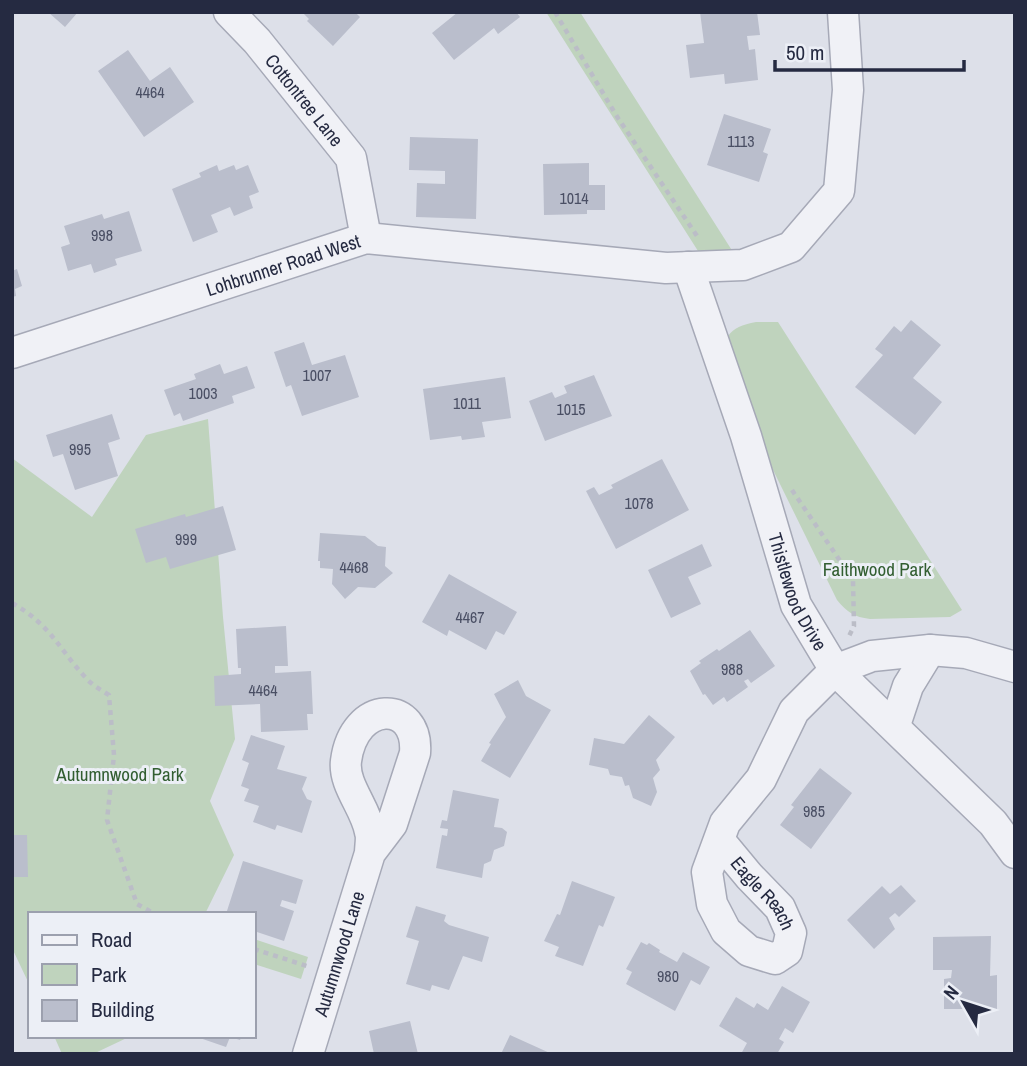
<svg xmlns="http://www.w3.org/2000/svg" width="1027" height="1066" viewBox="0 0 1027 1066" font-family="'Archivo Narrow',sans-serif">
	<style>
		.green { fill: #bfd3bd }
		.building { fill: #babecc }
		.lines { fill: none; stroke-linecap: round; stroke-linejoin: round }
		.minor-casing { stroke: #a6a9b7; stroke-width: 33 }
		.path { stroke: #bbbdc7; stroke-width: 4.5; stroke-dasharray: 5 5; stroke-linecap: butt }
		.minor { stroke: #f0f1f6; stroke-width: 30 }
		.labels { text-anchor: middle; stroke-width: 6; stroke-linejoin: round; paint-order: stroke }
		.number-label { font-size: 16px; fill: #4a4f64 }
		.street-label { font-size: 19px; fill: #252a41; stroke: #eceff6 }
		.park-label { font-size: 19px; fill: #325e31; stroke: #eceff6 }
	</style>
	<rect width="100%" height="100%" fill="#dde0e9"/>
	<path class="green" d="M546 12H580L733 252 698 251Z
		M756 322H778L962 610 950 617 870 619C854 617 847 612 837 600L722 366C722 338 728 327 756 322Z
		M208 419 223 617 235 739 210 801 234 855 205 914H30V986L12 948V458L92 517 146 435Z
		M254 939 308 957 301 979 254 964Z
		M54 1036H131L93 1054H62Z"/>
	<path class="building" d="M48 12H78L65 27Z
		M302 12H355L360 17 333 46 307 21 309 19Z
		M458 12H516L520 17 498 34 494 28 454 60 432 33Z
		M700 12H757L760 35 747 36 749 50 755 49 758 80 725 84 724 74 690 78 686 45 704 43Z
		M128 50 150 81 170 67 194 102 144 137 98 71Z
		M724 114 771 129 763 152 768 154 759 182 707 165Z
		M410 137 478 139 476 219 416 217 417 183 445 184V171L409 170Z
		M589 163V185H605V210H587V214L544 215 543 164Z
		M217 165 219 171 234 165 236 170 248 165 259 192 249 196 253 208 234 216 230 207 211 215 218 232 193 242 172 189 201 177 199 173Z
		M129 211 142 251 115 259 117 265 94 273 91 264 68 271 61 247 70 244 64 226 102 214 104 219Z
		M17 269 22 286 15 289 16 296 12 297V271Z
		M911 320 941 345 913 378 942 402 915 435 855 387 883 355 875 349 894 326 901 332Z
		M304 342 312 365 345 355 359 397 302 416 291 385 286 387 274 352Z
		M220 364 224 374 247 366 255 388 232 396 234 403 183 421 180 413 174 416 164 390 196 379 194 374Z
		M594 375 612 416 545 441 529 401 552 392 555 398 567 393 564 386Z
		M505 377 511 418 482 422 485 437 462 440 461 436 430 440 423 389Z
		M112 414 120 439 108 443 118 476 75 490 63 454 53 457 46 435Z
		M662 459 689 510 616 549 586 491 594 487 599 495 613 488 611 485Z
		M223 506 236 550 170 569 166 557 146 563 135 529 185 514 186 517Z
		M320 533 365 536 378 546 386 547 385 566 393 573 375 588 358 587 345 599 332 584 333 569 320 568V561H318Z
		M702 544 712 566 688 577 701 604 671 618 648 570Z
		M449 574 517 612 504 635 496 631 486 650 449 630 447 636 422 622Z
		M286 626 288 666H275V673L311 671 313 714H307L308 730 261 732 260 704 215 706 214 676 241 674V668H238L236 629Z
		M750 630 775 666 751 683 748 679 744 681 748 687 727 702 724 697 713 705 705 694 703 695 690 671 701 663 699 661 717 649 719 651Z
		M518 680 526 696 551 710 510 778 481 761 491 744 489 743 506 717 494 694Z
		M649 715 675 737 656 760 660 770 653 778 657 792 651 806 633 798 629 785 625 786 622 777 610 775 608 769 589 765 594 738 624 744Z
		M251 735 285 746 277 769 307 777 302 789 307 799 312 801 302 833 277 825 275 830 253 822 259 806 244 801 249 789 241 786 249 763 242 760Z
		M820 768 852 793 811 849 780 825 794 807 791 805Z
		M453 790 499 799 494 827 502 828 507 832 504 846 494 850 491 861 484 864 482 878 436 868 442 835 447 836 448 829 440 828 442 820 447 821Z
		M12 835H27L28 877H12Z
		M243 861 303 880 296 904 282 900 280 906 294 911 284 941 254 931V914H226Z
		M572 881 615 897 603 927 599 925 583 966 555 956 559 947 544 941 557 914 560 915Z
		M901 885 916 901 899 917 895 913 889 918 895 929 874 949 847 920 882 886 890 894Z
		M416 906 446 915 444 921 449 925 489 937 482 962 463 956 449 990 432 985 430 991 406 984 419 941 406 937Z
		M991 936 990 976 997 975V1009H944V979L951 978 952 970H933V937Z
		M641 942 647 945 649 943 660 950 659 952 677 962 683 952 710 967 700 985 691 980 675 1011 626 984 632 972 626 969Z
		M782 986 810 1002 793 1033 785 1028 779 1039 784 1042 777 1054H741L747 1043 719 1026 736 997 754 1008 757 1003 768 1010Z
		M410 1021 418 1054H374L369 1031Z
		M510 1035 552 1054H501Z
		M194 1036H242L240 1040 230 1037 226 1047Z"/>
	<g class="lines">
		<g class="minor-casing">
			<g id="minor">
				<path id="s1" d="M229 12 257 41 351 158 366 238"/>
				<path id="s2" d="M688 267 746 436 796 605 835 670 993 823 1015 853"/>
				<path id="s3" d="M12 353 366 238 666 268 743 265 791 247 839 191 848 90 843 12"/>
				<path d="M895 725 908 686 930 650"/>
				<path id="s4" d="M720 841 749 876 780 908 791 933 787 951 775 959 749 951 726 931 712 904 707 872 725 823 761 779 794 711 835 670 872 656 930 650 966 653 1015 667"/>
				<path id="s5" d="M308 1054 370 853C370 846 372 838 370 832 366 808 343 785 346 761 354 699 419 699 415 753L392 824 370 853"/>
			</g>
		</g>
		<path class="path" d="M555 12 616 115 699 239
			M792 490 853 580 854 626 849 636
			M12 603C51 625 58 648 86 678 92 685 101 690 109 695L114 755 107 820 137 904 155 914
			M254 949 310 967"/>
		<use href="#minor" class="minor"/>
	</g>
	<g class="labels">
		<g class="number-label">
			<text x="150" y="98">4464</text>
			<text x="741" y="147">1113</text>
			<text x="574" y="204">1014</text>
			<text x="102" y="241">998</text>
			<text x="317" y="381">1007</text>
			<text x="203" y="399">1003</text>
			<text x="467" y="409">1011</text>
			<text x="571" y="415">1015</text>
			<text x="80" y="455">995</text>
			<text x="639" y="509">1078</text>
			<text x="186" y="545">999</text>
			<text x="354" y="573">4468</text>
			<text x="470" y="623">4467</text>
			<text x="732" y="675">988</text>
			<text x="263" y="696">4464</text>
			<text x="814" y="817">985</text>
			<text x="668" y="982">980</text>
		</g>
		<g class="street-label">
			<text dy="7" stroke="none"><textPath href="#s1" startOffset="116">Cottontree Lane</textPath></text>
			<text dy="7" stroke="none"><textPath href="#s3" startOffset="285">Lohbrunner Road West</textPath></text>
			<text dy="7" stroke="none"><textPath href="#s2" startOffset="343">Thistlewood Drive</textPath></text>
			<text dy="7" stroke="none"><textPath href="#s4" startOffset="68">Eagle Reach</textPath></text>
			<text dy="7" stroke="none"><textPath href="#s5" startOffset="105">Autumnwood Lane</textPath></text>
		</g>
		<g class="park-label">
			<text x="877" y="576">Faithwood Park</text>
			<text x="120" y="781">Autumnwood Park</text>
		</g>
	</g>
	<rect width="1027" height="1066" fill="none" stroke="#252a41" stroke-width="28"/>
	<rect x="28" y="912" width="228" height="126" fill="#eceff6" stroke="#9ca0ae" stroke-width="2"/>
	<rect x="42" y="935" width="35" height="10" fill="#f0f1f6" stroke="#9ca0ae" stroke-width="2"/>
	<text x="91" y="947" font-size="21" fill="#252a41">Road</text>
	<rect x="42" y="964" width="35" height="21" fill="#bfd3bd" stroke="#9ca0ae" stroke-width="2"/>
	<text x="91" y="982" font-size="21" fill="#252a41">Park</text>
	<rect x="42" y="1000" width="35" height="21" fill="#babecc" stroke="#9ca0ae" stroke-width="2"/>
	<text x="91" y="1017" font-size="21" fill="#252a41">Building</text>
	<g transform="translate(964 1003) rotate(309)" stroke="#eceff6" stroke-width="5" paint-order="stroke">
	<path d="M0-5L12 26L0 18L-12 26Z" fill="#252a41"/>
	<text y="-10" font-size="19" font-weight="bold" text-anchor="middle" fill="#252a41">N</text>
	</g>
	<path d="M775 60v10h189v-10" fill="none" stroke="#252a41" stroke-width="3.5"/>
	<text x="786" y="60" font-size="21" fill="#252a41" stroke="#eceff6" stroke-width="5" paint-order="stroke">50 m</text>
</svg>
